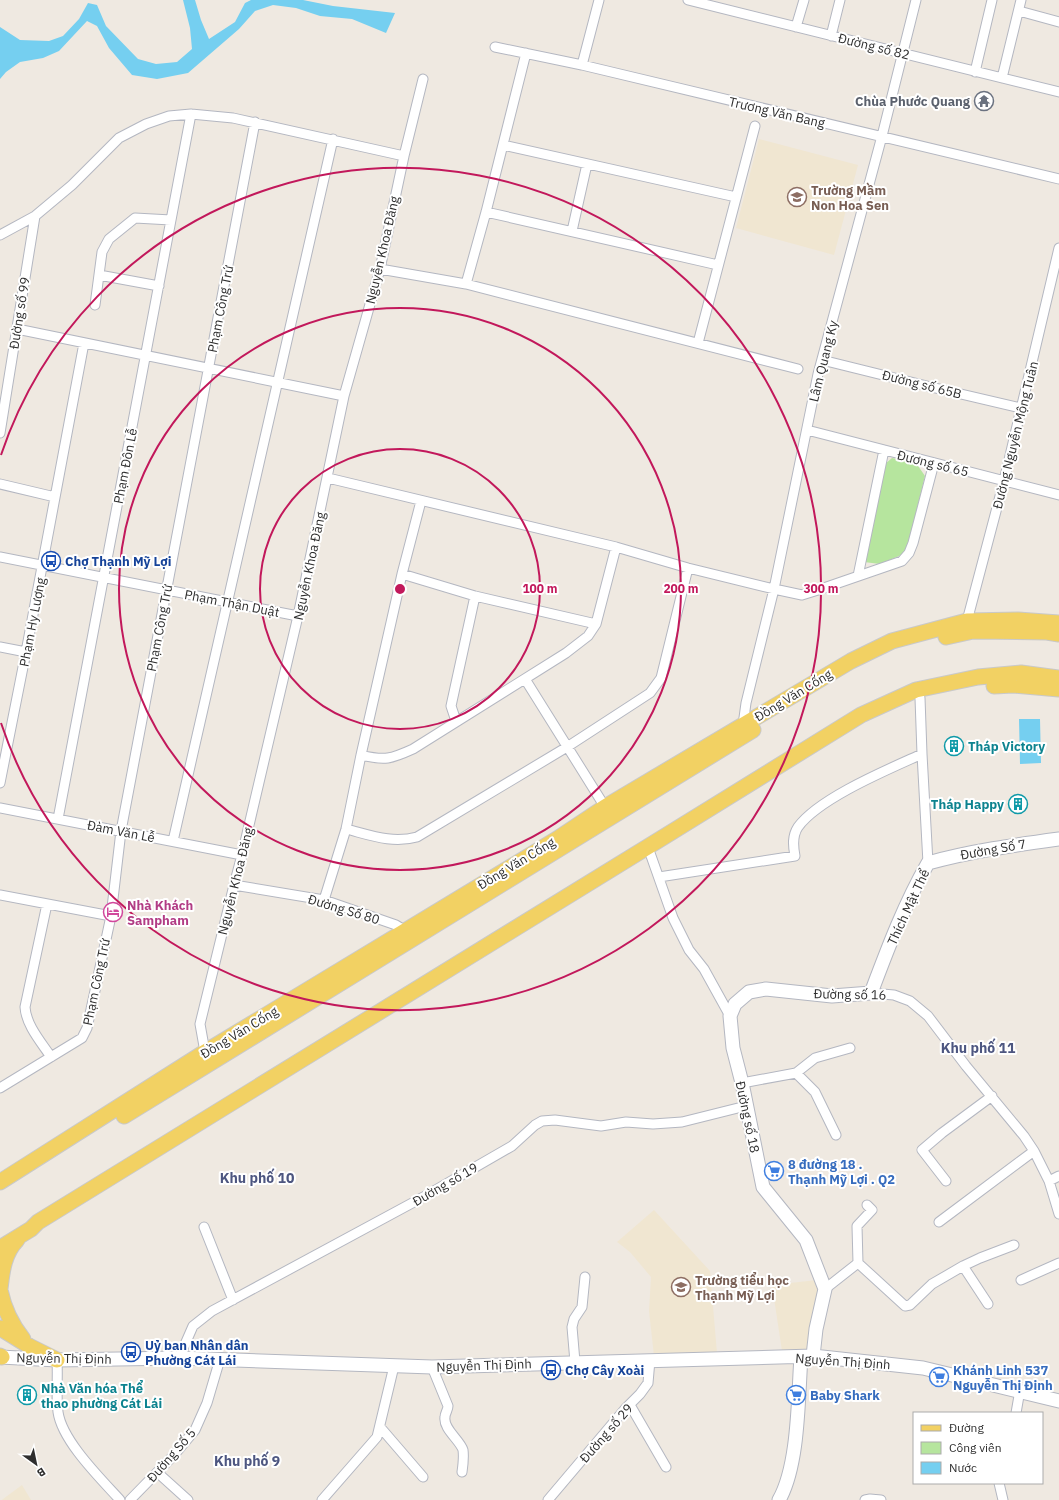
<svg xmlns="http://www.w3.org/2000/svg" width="1059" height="1500" viewBox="0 0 1059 1500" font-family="'IBM Plex Sans',sans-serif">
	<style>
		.education { fill: #f0e6d1 }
		.green { fill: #b6e59e }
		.water { fill: #75cff0 }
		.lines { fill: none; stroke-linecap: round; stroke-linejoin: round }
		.street-casing { stroke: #b4b7c1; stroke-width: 11 }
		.secondary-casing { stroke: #b4b7c1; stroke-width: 15 }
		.primary-casing { stroke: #c9c9c9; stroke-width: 17 }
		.street { stroke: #fff; stroke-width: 9 }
		.secondary { stroke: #fff; stroke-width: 13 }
		.primary { stroke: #f2d163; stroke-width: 15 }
		.ring { fill: none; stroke: #c2185b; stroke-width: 2 }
		.labels { text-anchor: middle; stroke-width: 4; stroke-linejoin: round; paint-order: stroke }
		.street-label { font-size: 13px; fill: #2e2e2e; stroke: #fff }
		.worship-label { font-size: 13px; font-weight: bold; fill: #5b616d; stroke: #fff; text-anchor: end }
		.education-label { font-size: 13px; font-weight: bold; fill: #785e54; stroke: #fff; text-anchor: start }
		.transit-label { font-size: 13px; font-weight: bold; fill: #164399; stroke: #fff; text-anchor: start }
		.culture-label { font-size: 13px; font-weight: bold; fill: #0d838f; stroke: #fff; text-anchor: start }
		.hotel-label { font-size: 13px; font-weight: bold; fill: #b23c85; stroke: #fff; text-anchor: start }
		.shop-label { font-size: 13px; font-weight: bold; fill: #366cbe; stroke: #fff; text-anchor: start }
		.neighbourhood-label { font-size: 14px; font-weight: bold; fill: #4d5680; stroke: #fff }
		.centre { fill: #c2185b; stroke: #fff; stroke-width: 2 }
		.ring-label { font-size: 12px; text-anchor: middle; font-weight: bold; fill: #c2185b; stroke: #fff; stroke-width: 4; stroke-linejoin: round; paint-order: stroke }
	</style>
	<rect width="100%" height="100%" fill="#efe9e1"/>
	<path class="education" d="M759 139 858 165 834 255 736 228Z
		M654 1210 710 1271 717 1353 654 1356 649 1311 651 1277 630 1252 617 1242Z
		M817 1280 818 1299 809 1351H782L772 1285Z
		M22 1485 31 1500H2L3 1499Z"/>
	<path class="green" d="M892 458 916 463 925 476 906 553 880 564 864 562 885 464Z"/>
	<path class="water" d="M183 0H195L201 20 209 39 235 22 245 3 251 0H303L333 6 395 13 386 33 352 19 320 16 296 8 273 5 255 11 239 29 188 73 157 79 132 75 109 48 97 26 87 21 59 51 43 58 20 62 6 72 0 79V27L20 40 49 41 63 36 79 19 88 3 97 5 106 26 138 59 156 64 177 62 192 49 190 28Z
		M1019 719H1040L1041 763 1020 764Z"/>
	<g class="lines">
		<g class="street-casing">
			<path id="street" d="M688 0 1059 92
				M1019 11 1059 22
				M796 27 804 0
				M831 36 840 0
				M495 47 582 65 1059 179
				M582 65 599 0
				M975 72 992 0
				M1002 78 1021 0
				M503 145 736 197
				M486 212 718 265
				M572 231 587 164
				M0 235 35 216 72 185 119 138 146 124 169 116 191 114 233 118 404 156
				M380 269 466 284 798 369
				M99 275 159 286
				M466 284 486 212 526 53
				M95 305 102 252 109 239 135 218 171 220
				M17 329 344 396
				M698 343 755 126
				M822 360 931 387 1021 408
				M807 430 1059 495
				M0 433 35 216
				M328 478 616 547 688 568 774 589 802 595 818 590 902 561 909 553 913 543 934 463
				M0 484 55 497
				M0 557 298 616
				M402 574 475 596 596 624
				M858 576 884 450
				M967 621 1004 481 1059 248
				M0 647 26 652
				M525 679 605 807
				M920 698 922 754 928 863
				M456 721 451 706 475 596
				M743 725 746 703 774 589 818 374 882 136 916 0
				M361 755C385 761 391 759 413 749L566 653 588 636 596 624 616 547
				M0 783 26 652 84 343
				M0 808 242 855
				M58 819 191 114
				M346 829C370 835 392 844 417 837L567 747 650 693 661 678 688 568
				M173 841 333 139
				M650 853 673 918 689 950 704 969 730 1016
				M659 877 795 856C793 846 792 836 798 827 819 798 889 769 922 754
				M234 885 324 900 396 925 406 931
				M0 895 111 916
				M324 900 346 829 361 755 402 574 421 501
				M47 904 25 1007C26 1025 41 1042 51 1057
				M871 993 894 995 910 1001 928 1016 966 1066 1024 1136 1034 1151 1049 1181 1059 1214
				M205 1052 200 1024 234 885 242 855 298 616 344 396 380 269 404 156 423 79
				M796 1073 815 1058 850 1048
				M742 1083 796 1073 815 1092 836 1135
				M0 1088 82 1038 87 1028 111 916 121 831 255 122
				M946 1181 922 1150 942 1133 992 1096
				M1049 1181 1059 1176
				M939 1222 1034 1151
				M204 1227 233 1300
				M858 1263 905 1306 910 1305 932 1284 963 1266 988 1304
				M963 1266 980 1258 1014 1245
				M1021 1280 1059 1263
				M825 1289 858 1263 857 1226 872 1210 867 1205
				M179 1358 193 1326 212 1311 427 1195 512 1146 535 1125 542 1121 555 1120 601 1126 626 1122 653 1124 682 1122 746 1106
				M57 1360C58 1377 56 1395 58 1412 62 1441 101 1479 120 1500
				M575 1362 572 1327 574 1319 582 1307 585 1277
				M432 1367 448 1406C448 1410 445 1413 445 1417 443 1429 460 1440 463 1450 464 1457 463 1465 462 1472
				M630 1405 666 1467
				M1016 1413 1020 1390
				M380 1427 423 1477
				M158 1473 188 1500
				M999 1483 1003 1500
				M130 1500 174 1455 195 1430 207 1403 220 1359
				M322 1500 377 1437 394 1366
				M548 1500 625 1409 640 1394 648 1383 650 1360
				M865 1500 870 1499 881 1500"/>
		</g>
		<g class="secondary-casing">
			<path id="secondary" d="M813 1356 816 1329 825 1289 806 1240 763 1187 742 1083 733 1048 730 1016 735 1004 749 992 766 989 832 996 871 993C888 948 904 905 928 863 971 851 1015 845 1059 839
				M0 1357 57 1360 179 1358 432 1367 813 1356 923 1368 1059 1401
				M779 1500C799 1465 798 1397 801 1357"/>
		</g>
		<g class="primary-casing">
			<path id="primary" d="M946 637 973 631 1047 632 1059 634
				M994 686 1013 685 1059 689
				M124 1116 753 730
				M0 1182 205 1052 557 839 605 807 851 661 892 641 967 621 1018 620 1059 623
				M0 1248 31 1229 38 1222 654 843 861 715 916 690 978 677 1021 673 1059 678
				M0 1289C2 1271 4 1253 17 1240
				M0 1290C4 1309 11 1324 23 1339
				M0 1328 29 1346 57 1360
				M0 1356 2 1357"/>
		</g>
		<use href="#street" class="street"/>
		<use href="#secondary" class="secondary"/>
		<use href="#primary" class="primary"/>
	</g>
	<g class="ring">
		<circle cx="400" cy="589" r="140"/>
		<circle cx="400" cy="589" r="281"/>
		<path d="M1 455A421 421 0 1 1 1 723"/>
	</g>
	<defs>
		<g id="temple-ring" transform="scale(1)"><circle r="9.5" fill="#fff" stroke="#6b7280" stroke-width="1.5"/><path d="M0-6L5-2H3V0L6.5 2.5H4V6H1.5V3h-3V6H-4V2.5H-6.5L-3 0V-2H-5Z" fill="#6b7280"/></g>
		<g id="school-ring" transform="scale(1)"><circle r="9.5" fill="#fff" stroke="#8d6e63" stroke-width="1.5"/><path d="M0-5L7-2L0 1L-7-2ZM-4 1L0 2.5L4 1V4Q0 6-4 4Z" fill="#8d6e63"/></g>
		<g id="bus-ring" transform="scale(1)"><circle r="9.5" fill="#fff" stroke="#1a4fb4" stroke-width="1.5"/><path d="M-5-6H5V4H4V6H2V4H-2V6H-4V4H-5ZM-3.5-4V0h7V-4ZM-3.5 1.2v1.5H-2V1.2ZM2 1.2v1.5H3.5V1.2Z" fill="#1a4fb4"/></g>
		<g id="building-ring" transform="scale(1)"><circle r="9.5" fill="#fff" stroke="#0f9aa8" stroke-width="1.5"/><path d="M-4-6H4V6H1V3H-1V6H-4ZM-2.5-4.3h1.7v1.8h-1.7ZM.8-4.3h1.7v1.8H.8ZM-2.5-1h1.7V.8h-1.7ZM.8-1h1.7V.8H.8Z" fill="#0f9aa8"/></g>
		<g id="hotel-ring" transform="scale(1)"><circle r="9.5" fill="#fff" stroke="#d1479c" stroke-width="1.5"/><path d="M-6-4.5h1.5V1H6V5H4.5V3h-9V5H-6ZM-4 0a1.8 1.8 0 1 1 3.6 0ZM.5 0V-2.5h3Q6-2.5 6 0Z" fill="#d1479c"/></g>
		<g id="supermarket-ring" transform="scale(1)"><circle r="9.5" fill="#fff" stroke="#3f7fe0" stroke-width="1.5"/><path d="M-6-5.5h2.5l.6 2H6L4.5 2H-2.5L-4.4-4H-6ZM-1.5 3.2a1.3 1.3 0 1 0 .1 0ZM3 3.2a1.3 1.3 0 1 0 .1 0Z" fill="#3f7fe0"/></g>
	</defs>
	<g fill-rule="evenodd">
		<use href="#temple-ring" x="984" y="101"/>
		<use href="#school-ring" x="797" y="197"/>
		<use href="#bus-ring" x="51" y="561"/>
		<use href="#building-ring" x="954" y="746"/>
		<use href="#building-ring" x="1018" y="804"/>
		<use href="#hotel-ring" x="113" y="912"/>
		<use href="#supermarket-ring" x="774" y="1171"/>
		<use href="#school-ring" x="681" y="1287"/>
		<use href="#bus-ring" x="131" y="1352"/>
		<use href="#bus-ring" x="551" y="1370"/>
		<use href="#supermarket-ring" x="939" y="1377"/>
		<use href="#building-ring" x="27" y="1395"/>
		<use href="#supermarket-ring" x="796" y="1395"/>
	</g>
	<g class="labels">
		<g class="street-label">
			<text transform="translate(874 46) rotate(14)" y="5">Đường số 82</text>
			<text transform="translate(777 112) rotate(13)" y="5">Trương Văn Bang</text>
			<text transform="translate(382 250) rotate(-77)" y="5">Nguyễn Khoa Đăng</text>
			<text transform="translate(220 309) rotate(-79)" y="5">Phạm Công Trứ</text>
			<text transform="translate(19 313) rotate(-81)" y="5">Đường số 99</text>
			<text transform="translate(823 361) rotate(-76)" y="5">Lâm Quang Ky</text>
			<text transform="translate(922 384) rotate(14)" y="5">Đường số 65B</text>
			<text transform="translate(1015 435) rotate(-76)" y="5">Đường Nguyễn Mộng Tuân</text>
			<text transform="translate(933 463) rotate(14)" y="5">Đương số 65</text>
			<text transform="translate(125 466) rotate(-79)" y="5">Phạm Đôn Lễ</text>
			<text transform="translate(309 566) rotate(-78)" y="5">Nguyễn Khoa Đăng</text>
			<text transform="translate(232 603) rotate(11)" y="5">Phạm Thận Duật</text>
			<text transform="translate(32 622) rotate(-79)" y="5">Phạm Hy Lượng</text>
			<text transform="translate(159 628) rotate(-79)" y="5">Phạm Công Trứ</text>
			<text transform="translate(793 695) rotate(-31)" y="5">Đồng Văn Cống</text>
			<text transform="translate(121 831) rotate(11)" y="5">Đàm Văn Lễ</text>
			<text transform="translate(993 849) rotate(-10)" y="5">Đường Số 7</text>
			<text transform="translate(516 863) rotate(-31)" y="5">Đồng Văn Cống</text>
			<text transform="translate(235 881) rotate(-76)" y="5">Nguyễn Khoa Đăng</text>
			<text transform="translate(908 907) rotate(-65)" y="5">Thích Mật Thể</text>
			<text transform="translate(344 909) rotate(17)" y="5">Đường Số 80</text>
			<text transform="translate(96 982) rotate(-78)" y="5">Phạm Công Trứ</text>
			<text transform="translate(850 994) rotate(1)" y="5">Đường số 16</text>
			<text transform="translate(239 1032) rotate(-31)" y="5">Đồng Văn Cống</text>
			<text transform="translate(748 1117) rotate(78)" y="5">Đường số 18</text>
			<text transform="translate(445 1184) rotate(-30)" y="5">Đường số 19</text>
			<text transform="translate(64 1358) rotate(1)" y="5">Nguyễn Thị Định</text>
			<text transform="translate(843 1361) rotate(4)" y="5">Nguyễn Thị Định</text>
			<text transform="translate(484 1365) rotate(-2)" y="5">Nguyễn Thị Định</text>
			<text transform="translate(606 1433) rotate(-49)" y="5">Đường số 29</text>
			<text transform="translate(171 1455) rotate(-49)" y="5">Đường Số 5</text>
		</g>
		<g class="worship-label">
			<text x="970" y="106">Chùa Phước Quang</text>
		</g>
		<g class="education-label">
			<text x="811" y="195">Trường Mầm<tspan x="811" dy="15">Non Hoa Sen</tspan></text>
			<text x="695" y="1285">Trường tiểu học<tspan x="695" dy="15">Thạnh Mỹ Lợi</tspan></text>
		</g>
		<g class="transit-label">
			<text x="65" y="566">Chợ Thạnh Mỹ Lợi</text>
			<text x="145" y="1350">Uỷ ban Nhân dân<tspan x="145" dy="15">Phường Cát Lái</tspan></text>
			<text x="565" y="1375">Chợ Cây Xoài</text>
		</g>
		<g class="culture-label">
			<text x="968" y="751">Tháp Victory</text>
			<text x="1004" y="809" text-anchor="end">Tháp Happy</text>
			<text x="41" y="1393">Nhà Văn hóa Thể<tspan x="41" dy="15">thao phường Cát Lái</tspan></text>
		</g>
		<g class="hotel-label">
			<text x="127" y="910">Nhà Khách<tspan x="127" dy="15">Sampham</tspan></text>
		</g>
		<g class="shop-label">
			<text x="788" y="1169">8 đường 18 .<tspan x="788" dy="15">Thạnh Mỹ Lợi . Q2</tspan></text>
			<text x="953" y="1375">Khánh Linh 537<tspan x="953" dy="15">Nguyễn Thị Định</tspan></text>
			<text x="810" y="1400">Baby Shark</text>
		</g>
		<g class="neighbourhood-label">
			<text x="978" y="1053">Khu phố 11</text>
			<text x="257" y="1183">Khu phố 10</text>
			<text x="247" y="1466">Khu phố 9</text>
		</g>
	</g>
	<circle cx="400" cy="589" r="6" class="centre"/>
	<g class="ring-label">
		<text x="540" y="593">100 m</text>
		<text x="681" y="593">200 m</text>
		<text x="821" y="593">300 m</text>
	</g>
	<rect x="913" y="1412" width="130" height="72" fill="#ffffff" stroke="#ababab"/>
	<rect x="921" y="1425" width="20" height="6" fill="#f2d163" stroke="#ababab"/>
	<text x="949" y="1432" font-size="12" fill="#2e2e2e">Đường</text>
	<rect x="921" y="1442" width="20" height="12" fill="#b6e59e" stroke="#ababab"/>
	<text x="949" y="1452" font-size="12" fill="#2e2e2e">Công viên</text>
	<rect x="921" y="1462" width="20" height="12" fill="#75cff0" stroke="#ababab"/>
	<text x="949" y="1472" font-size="12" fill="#2e2e2e">Nước</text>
	<g transform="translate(36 1464) rotate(147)" stroke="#ffffff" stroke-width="3" paint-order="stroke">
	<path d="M0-3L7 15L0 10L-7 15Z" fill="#2e2e2e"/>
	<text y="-6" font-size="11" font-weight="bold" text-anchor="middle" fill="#2e2e2e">B</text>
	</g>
</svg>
